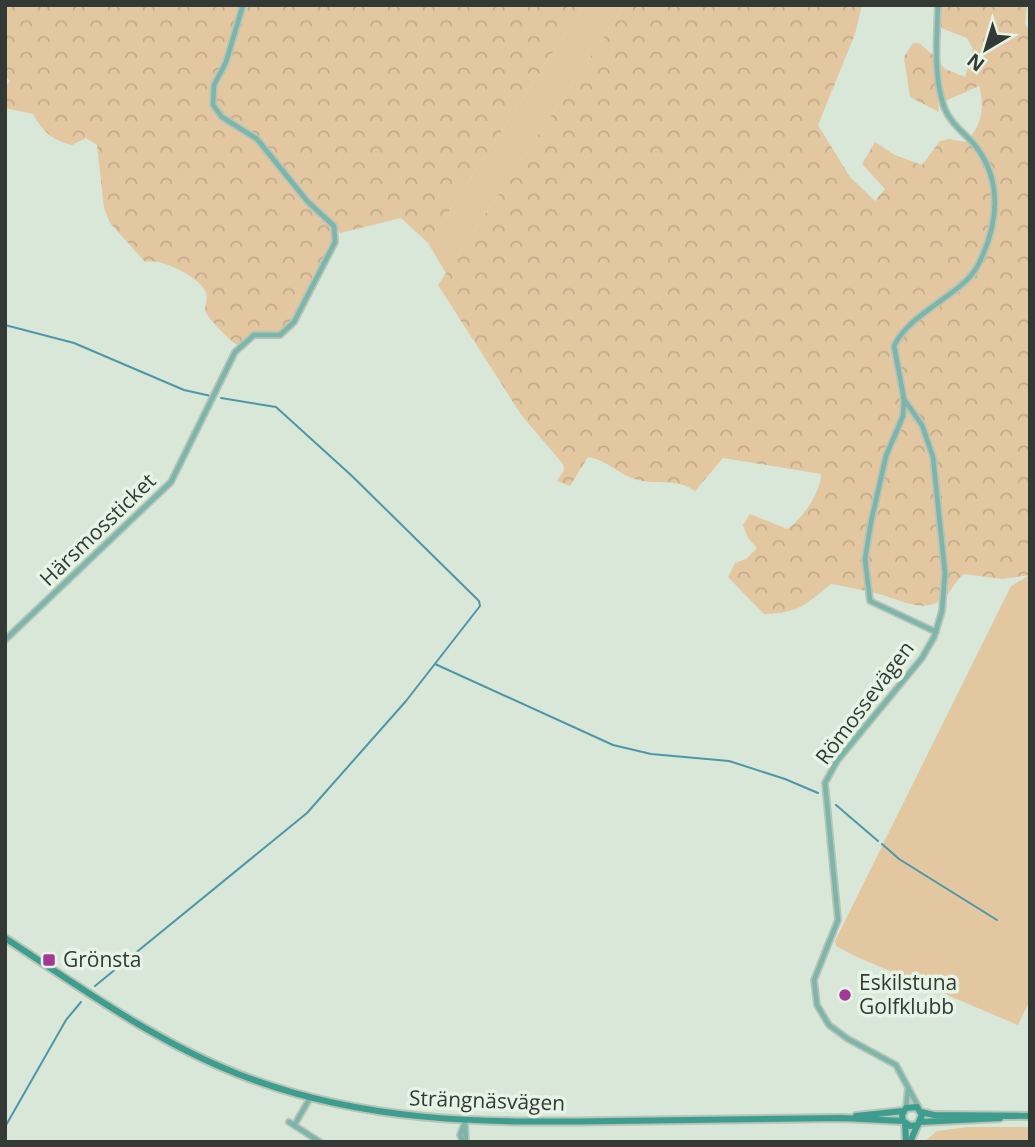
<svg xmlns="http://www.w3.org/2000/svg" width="1035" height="1147" viewBox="0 0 1035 1147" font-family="'Open Sans',sans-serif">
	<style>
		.green { fill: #e2c7a1 }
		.forest { fill: url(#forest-crowns) }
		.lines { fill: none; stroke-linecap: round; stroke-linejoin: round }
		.stream { stroke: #4d97a8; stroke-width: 2 }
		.street-casing { stroke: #b7c4b7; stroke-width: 8 }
		.secondary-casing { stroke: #b7c4b7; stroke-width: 10 }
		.street { stroke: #7cb5aa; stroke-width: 4.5 }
		.secondary { stroke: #3d9e8f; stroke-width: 6 }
		.poi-dot { fill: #a43897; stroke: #e5f4e5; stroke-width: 2.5 }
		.labels { text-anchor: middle; stroke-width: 7; stroke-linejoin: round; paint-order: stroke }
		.street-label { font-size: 21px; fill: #333934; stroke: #e5f4e5 }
		.poi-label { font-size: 21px; fill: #333934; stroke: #e5f4e5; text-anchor: start }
	</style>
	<defs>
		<pattern id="forest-crowns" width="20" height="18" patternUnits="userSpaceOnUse" patternTransform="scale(1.75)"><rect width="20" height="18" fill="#e2c7a1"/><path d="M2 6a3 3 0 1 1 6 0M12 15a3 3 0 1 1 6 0" fill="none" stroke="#c2ac8b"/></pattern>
	</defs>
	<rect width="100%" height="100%" fill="#d8e7d8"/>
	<path class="green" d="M584 5H625L446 273 428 243Z
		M1030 575V1000L1018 1025 857 957 836 946 835 941 1011 586Z
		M968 1127H1030V1142H924L937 1131Z"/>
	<path class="forest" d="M5 5H244L232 46 212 86 211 96 216 111 254 137 307 206 334 231 336 237 290 326C271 340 257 329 238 345 232 343 206 317 205 310 205 305 208 299 206 293 202 278 160 257 145 262L110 223 104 208 97 145 86 138 72 145C52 140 43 132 33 114L5 108V86L10 81 5 76Z
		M246 5H584L428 243 401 218 340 233 257 135 219 111 214 91 231 59Z
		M625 5H862L855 34 818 125 850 177 875 201 885 189 862 164 875 142 895 155 922 165 940 141 949 139 966 142C982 125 985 108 979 86L945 101 939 62 945 69 965 77 973 49 967 38 941 28V5H1027L1025 24 1030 32V575L1003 579 964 574C953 582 951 596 938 602 918 612 899 599 879 594 864 590 847 587 831 584 805 605 799 613 764 614L728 577 735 563 746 559 757 548 748 538 743 525 750 514 787 529C802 520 821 492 821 474L723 458 695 491C676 477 656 486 635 479 618 474 607 460 588 457L570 486 557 481 564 470 563 464 522 416 438 285Z
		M913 43H919L934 56 939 112 910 97 904 57Z"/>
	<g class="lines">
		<path class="stream" d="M5 325 74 343 184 390 211 396
			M435 664 613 745 651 754 729 761 785 779 818 793
			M836 805 878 841
			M882 844 899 859 997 920
			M95 986 307 813 406 701 480 606 479 601 352 476 276 407 221 398
			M5 1127 66 1020 81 1002"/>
		<g class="street-casing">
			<path id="street" d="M903 398 922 425 933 457 945 573 942 611 934 637 922 658 837 761 825 783 838 920 814 980 817 1005 829 1025 848 1039 896 1065 919 1108
				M936 632 870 601 865 559 871 522 886 456 903 416 904 399 894 346C911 311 964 294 978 265 998 226 1004 181 974 144 963 132 950 123 944 107 933 75 937 38 938 5
				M5 640 171 482 235 352 254 335H280L294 322 335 242 334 226 308 202 257 139 222 117 213 105 214 85 226 62 243 5
				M906 1108 908 1088
				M289 1122 320 1142
				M465 1122 466 1142
				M295 1124 310 1098
				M463 1142 460 1135 465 1122"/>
		</g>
		<g class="secondary-casing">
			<path id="secondary" d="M5 938C80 987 154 1041 238 1074 362 1123 483 1123 614 1121 690 1120 766 1119 842 1118L903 1121
				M921 1112 934 1115 1030 1116
				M856 1116 903 1111
				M920 1122 1000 1118
				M905 1123 906 1142
				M910 1142 922 1115 917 1107 906 1108 902 1115 903 1121 910 1126 918 1125"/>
		</g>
		<use href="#street" class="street"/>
		<use href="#secondary" class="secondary"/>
	</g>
	<g class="poi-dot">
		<rect x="42" y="953" width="14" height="14" rx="3.5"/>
		<circle cx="845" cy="995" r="7"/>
	</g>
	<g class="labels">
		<g class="street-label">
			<text transform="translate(98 530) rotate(-44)" y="7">Härsmossticket</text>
			<text transform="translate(865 703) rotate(-53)" y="7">Römossevägen</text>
			<text transform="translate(487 1101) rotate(2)" y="7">Strängnäsvägen</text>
		</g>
		<g class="poi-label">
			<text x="63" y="967">Grönsta</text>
			<text x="859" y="990">Eskilstuna<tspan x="859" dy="24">Golfklubb</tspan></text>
		</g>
	</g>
	<rect width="1035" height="1147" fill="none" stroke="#333934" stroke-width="14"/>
	<g transform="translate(986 49) rotate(218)" stroke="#e5f4e5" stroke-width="5" paint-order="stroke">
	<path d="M0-5L12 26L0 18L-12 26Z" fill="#333934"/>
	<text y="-10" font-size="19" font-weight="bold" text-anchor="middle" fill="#333934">N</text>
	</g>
</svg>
